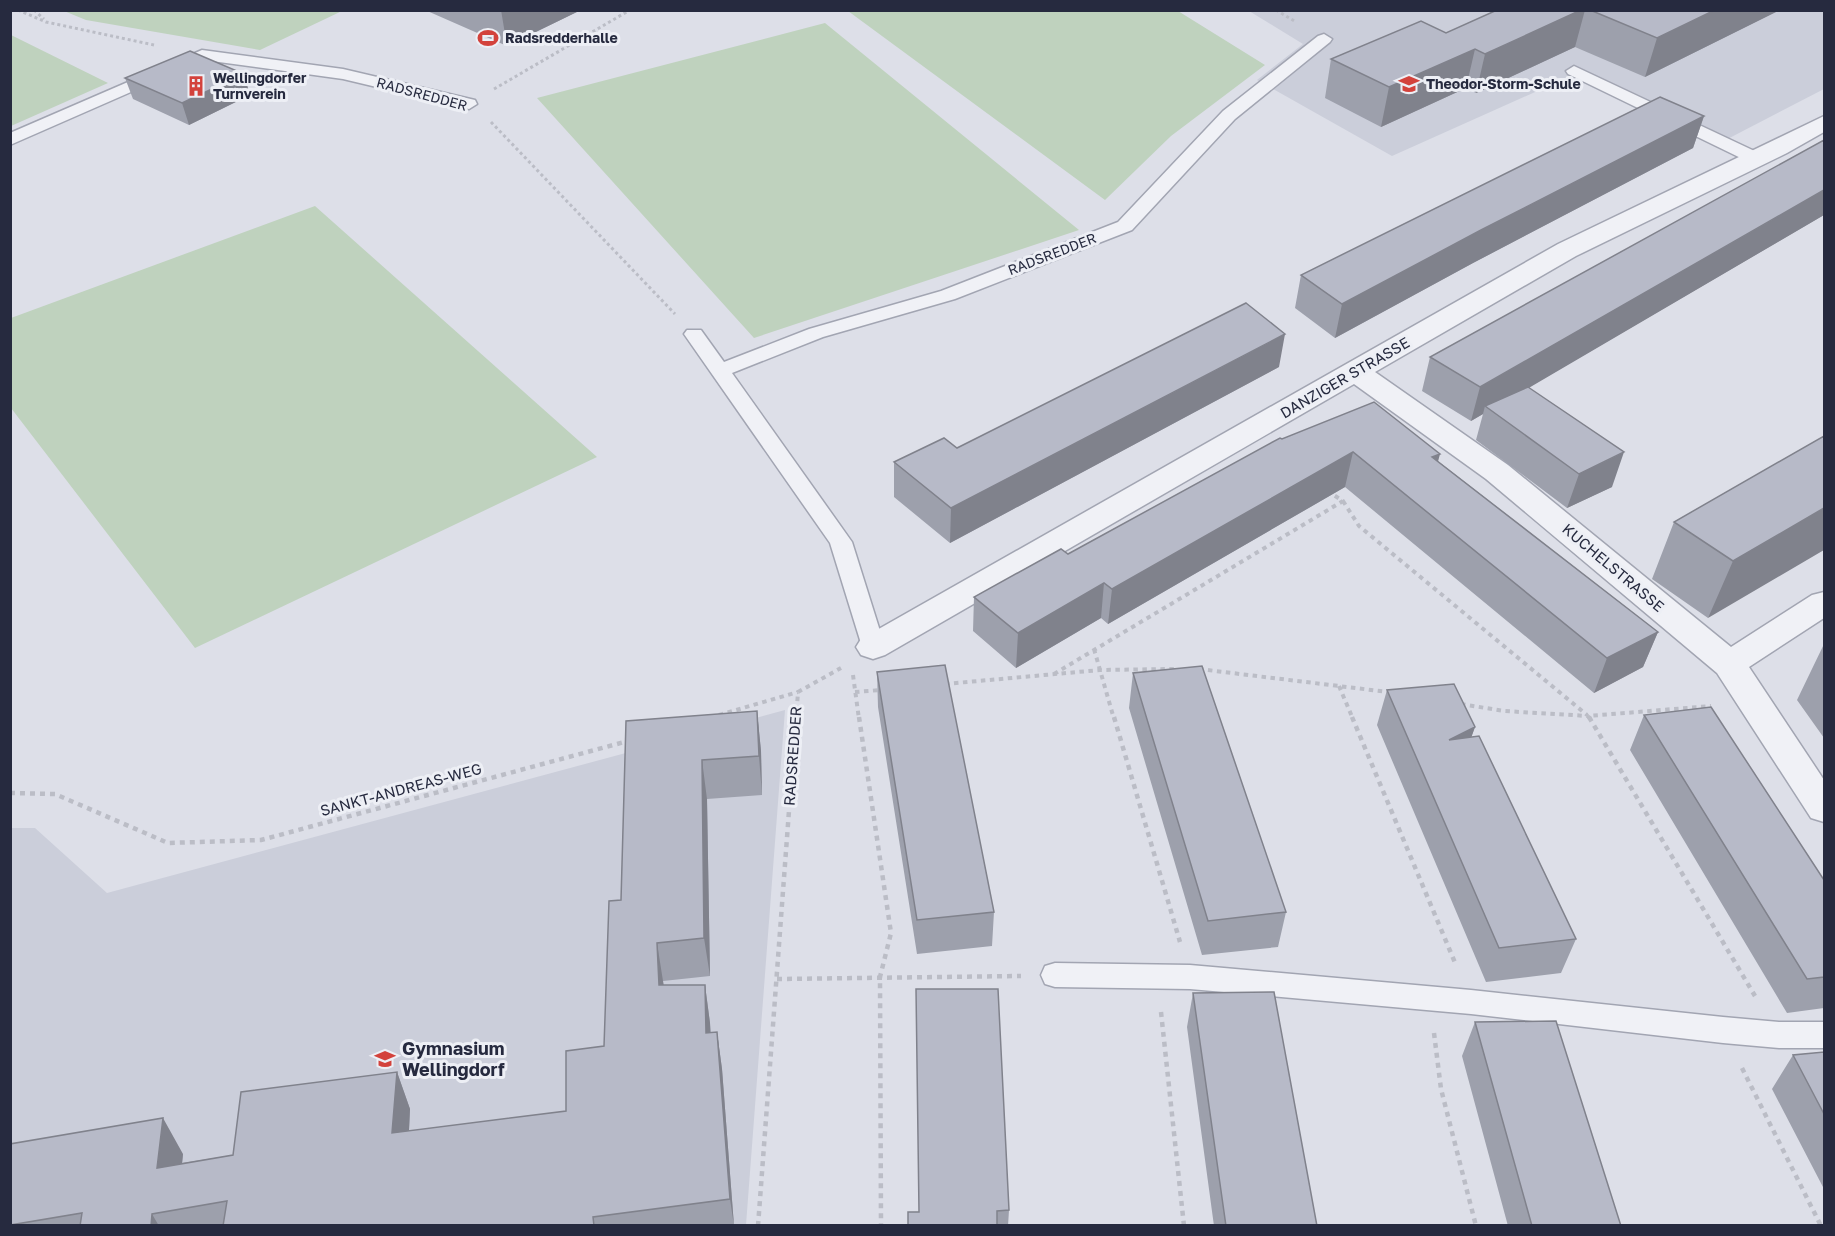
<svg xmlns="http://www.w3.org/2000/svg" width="1835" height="1236" viewBox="0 0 1835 1236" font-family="'Golos Text',sans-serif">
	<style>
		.built { fill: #cbceda }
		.green { fill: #bfd2be }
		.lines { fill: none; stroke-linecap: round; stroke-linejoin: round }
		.service-casing { stroke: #a2a5b2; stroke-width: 3 }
		.minor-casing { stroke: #a2a5b2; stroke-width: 3 }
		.path-far2 { stroke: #bbbdc6; stroke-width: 3; stroke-dasharray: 3 3; stroke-linecap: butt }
		.path-far1 { stroke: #bbbdc6; stroke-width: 4; stroke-dasharray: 4.5 4.5; stroke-linecap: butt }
		.path { stroke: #bbbdc6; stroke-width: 4.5; stroke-dasharray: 5 5; stroke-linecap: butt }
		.service { fill: #f0f1f6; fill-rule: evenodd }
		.minor { fill: #f0f1f6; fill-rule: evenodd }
		.wall { fill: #9da0ac }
		.shaded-wall { fill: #80828c }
		.building { fill: #b7bac8; stroke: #80828c; stroke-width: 1.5 }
		.labels { text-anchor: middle; stroke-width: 6; stroke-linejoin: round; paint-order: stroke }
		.far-poi-label { font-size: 14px; font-weight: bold; fill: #262a3f; stroke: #edeff5; text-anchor: start }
		.far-street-label { font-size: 14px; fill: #262a3f; stroke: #edeff5 }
		.street-label { font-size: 15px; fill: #262a3f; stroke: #edeff5 }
		.near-poi-label { font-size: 18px; font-weight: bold; fill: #262a3f; stroke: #edeff5; text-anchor: start }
	</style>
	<rect width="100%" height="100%" fill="#dddfe8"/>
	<path class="built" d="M1249 11H1824V89L1716 145 1571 76 1392 156 1257 80 1303 44Z
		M785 710 746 1225 11 1226V828H35L107 893Z"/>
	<path class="green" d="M64 11H342L260 50 86 20Z
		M848 11H1178L1265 65 1171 136 1105 200Z
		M825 23 1079 230 754 338 537 98Z
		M10 35H11L108 83 11 126Z
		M315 206 597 457 195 648 11 408V318Z"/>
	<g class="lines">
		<g class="service-casing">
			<path id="service" d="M1324 34 1332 39 1330 42 1235 119 1132 230 955 299 823 337 732 373 852 542 885 647 882 653 873 656 864 653 830 543 684 334 687 330H701L724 362 809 329 941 291 1118 222 1223 111 1318 36Z
				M202 50 343 69 475 100 477 104 469 109 343 79 204 60 10 145V133Z
				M1574 66 1763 155 1766 159 1763 163H1751L1568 74 1566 71Z
				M1055 963 1190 965 1471 990 1723 1017 1779 1022H1824V1048H1779L1723 1043 1471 1014 1190 989 1055 987 1045 984 1041 975 1045 966Z"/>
		</g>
		<g class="minor-casing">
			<path id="minor" d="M1824 116V132L1787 153 1576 256 1375 372 1508 465 1731 647 1812 595 1824 592V618L1749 667 1824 780V822L1811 818 1717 673 1486 479 1354 384 885 655 873 659 861 655 856 647 861 639 1558 244Z"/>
		</g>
		<path class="path-far2" d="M18 10 46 22 154 45
			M34 10 44 19
			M1276 10 1296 22
			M494 89 630 10
			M491 122 675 314"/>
		<path class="path-far1" d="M1343 501 1359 526 1587 715
			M1094 649 1114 719
			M1199 669 1388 692
			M1054 674 1343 501 1329 492
			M853 675 859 719
			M945 684 1100 670 1174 669
			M1339 686 1353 719
			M855 692 881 690
			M1461 704 1504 711 1588 716
			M719 715 798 692
			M796 719 798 692 841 668
			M1590 719 1588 716 1711 706"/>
		<path class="path" d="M859 717 891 933 880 977 881 1226
			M1114 717 1180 942
			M1352 717 1456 965
			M1589 717 1755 996
			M10 793 55 794 168 843 261 840 628 741
			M777 979 1021 976
			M1161 1012 1184 1226
			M1434 1033 1441 1089 1476 1226
			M1742 1068 1821 1226
			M758 1226 796 717"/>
		<use href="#service" class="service"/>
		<use href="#minor" class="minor"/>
	</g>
	<path class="wall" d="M425 10H581L507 46Z
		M1497 10H1780L1645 77 1575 47 1476 93 1466 88 1381 127 1325 98 1331 59 1446 33Z
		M125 78 250 95 189 125 133 99Z
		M1704 116 1693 148 1473 263 1335 338 1295 308 1301 275Z
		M1824 215 1529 387 1612 487 1567 508 1476 440 1483 414 1471 421 1422 391 1430 357Z
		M1279 367 950 543 894 497V462L957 448Z
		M1824 436 1708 618 1652 579 1674 522Z
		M1282 439 1438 461 1658 632 1643 667 1594 693 1345 487 1108 624 1101 618 1016 668 973 631 974 597 1068 554Z
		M1824 644V738L1797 700Z
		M877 672 994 912 992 946 917 954 878 707Z
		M1133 673 1286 912 1278 947 1202 955 1129 708Z
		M1387 690 1475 727 1471 737 1576 939 1561 973 1486 982 1377 725Z
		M757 711 761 751 762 795 707 799 710 976 663 981 664 985H705L710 1023 711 1033 717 1032 722 1069 734 1226H10L183 1154 182 1163 233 1155 397 1072 410 1109 409 1131 566 1111 604 1046 621 900 626 721Z
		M1644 715 1824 880V1008L1787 1013 1630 750Z
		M1193 993 1317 1226H1214L1187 1027Z
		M1475 1022 1621 1226H1508L1462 1056Z
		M1824 1052V1189L1772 1089 1793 1055Z
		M1009 1210 1008 1226H908V1212Z"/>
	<path class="shaded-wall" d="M501 10H581L507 46Z
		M1581 10H1585L1575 47 1476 93 1485 54Z
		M1715 10H1780L1645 77 1657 38Z
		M1475 49 1466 88 1381 127 1389 87Z
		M244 74 250 95 189 125 182 103Z
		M1704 116 1693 148 1473 263 1335 338 1342 304 1481 230Z
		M1824 190V215L1491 410 1485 406 1483 414 1471 421 1480 387Z
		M1285 334 1279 367 950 543 951 508Z
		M1353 452 1345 487 1108 624 1112 589Z
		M1624 452 1612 487 1567 508 1579 474Z
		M1440 454 1431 488 1432 457Z
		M1824 508V550L1708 618 1733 561Z
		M1104 583 1101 618 1016 668 1018 633Z
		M1658 632 1643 667 1594 693 1607 658Z
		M757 711 761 751 762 795 759 756Z
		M1475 727 1463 761 1449 740Z
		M702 760 707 799 710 976 704 938Z
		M657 943 663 981 666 1023 659 985Z
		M705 985 710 1023 711 1071 706 1033Z
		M717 1032 722 1069 734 1226 730 1199Z
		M397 1072 410 1109 407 1170 392 1133Z
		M163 1118 183 1154 178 1204 157 1168Z
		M152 1214 159 1226H151Z"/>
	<path class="building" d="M1497 10H1581L1485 54 1475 49 1389 87 1331 59 1421 21 1446 33Z
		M1590 10H1715L1657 38Z
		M190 51 244 74 182 103 125 78Z
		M1660 97 1704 116 1481 230 1342 304 1301 275Z
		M1824 140V190L1480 387 1430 357Z
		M1246 303 1285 334 951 508 894 462 944 438 957 448Z
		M1528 387 1624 452 1579 474 1485 406Z
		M1374 402 1440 454 1432 457 1658 632 1607 658 1353 452 1112 589 1104 583 1018 633 974 597 1061 549 1068 554 1280 438 1282 439Z
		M1824 436V508L1733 561 1674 522Z
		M945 665 994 912 917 920 877 672Z
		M1202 666 1286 912 1208 921 1133 673Z
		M1454 684 1475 727 1449 740 1479 736 1576 939 1499 948 1387 690Z
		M1711 707 1824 880V977L1807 979 1644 715Z
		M757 711 759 756 702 760 704 938 657 943 659 985H705L706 1033 717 1032 730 1199 593 1217 594 1226H223L227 1201 152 1214 151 1226H80L82 1213 10 1225V1144L163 1118 157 1168 233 1155 241 1092 397 1072 392 1133 566 1111V1051L604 1046 609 901 621 900 626 721Z
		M916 989H998L1009 1210 997 1211V1226H908V1212H919Z
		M1274 992 1317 1226H1226L1193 993Z
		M1556 1021 1621 1226H1532L1475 1022Z
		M1824 1052V1114L1793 1055Z"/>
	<defs>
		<g id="stadium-bare" transform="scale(1.62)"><path d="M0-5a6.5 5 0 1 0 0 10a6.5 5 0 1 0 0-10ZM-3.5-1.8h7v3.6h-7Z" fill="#d3423c" stroke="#edeff5" stroke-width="2.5" paint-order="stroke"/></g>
		<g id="school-bare" transform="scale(1.62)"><path d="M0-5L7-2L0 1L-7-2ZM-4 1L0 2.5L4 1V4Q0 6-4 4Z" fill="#d3423c" stroke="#edeff5" stroke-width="2.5" paint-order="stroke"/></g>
		<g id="building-bare" transform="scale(1.62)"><path d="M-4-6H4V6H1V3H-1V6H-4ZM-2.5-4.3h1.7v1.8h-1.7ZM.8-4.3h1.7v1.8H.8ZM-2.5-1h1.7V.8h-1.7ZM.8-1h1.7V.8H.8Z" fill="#d3423c" stroke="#edeff5" stroke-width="2.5" paint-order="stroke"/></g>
	</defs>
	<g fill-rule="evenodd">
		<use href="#stadium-bare" x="488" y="38"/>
		<use href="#school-bare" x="1409" y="84"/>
		<use href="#building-bare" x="196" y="86"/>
		<use href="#school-bare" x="385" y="1059"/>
	</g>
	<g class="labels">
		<g class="far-poi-label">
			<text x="505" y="43">Radsredderhalle</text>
			<text x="213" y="83">Wellingdorfer<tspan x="213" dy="16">Turnverein</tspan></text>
			<text x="1426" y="89">Theodor-Storm-Schule</text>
		</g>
		<g class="far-street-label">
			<text transform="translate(422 94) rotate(15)" y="5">RADSREDDER</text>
			<text transform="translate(1052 254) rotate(-21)" y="5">RADSREDDER</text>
		</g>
		<g class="street-label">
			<text transform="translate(1345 378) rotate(-30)" y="5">DANZIGER STRASSE</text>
			<text transform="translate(1613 568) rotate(40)" y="5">KUCHELSTRASSE</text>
			<text transform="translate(793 756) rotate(-86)" y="5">RADSREDDER</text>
			<text transform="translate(401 790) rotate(-15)" y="5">SANKT-ANDREAS-WEG</text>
		</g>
		<g class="near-poi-label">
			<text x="402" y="1055">Gymnasium<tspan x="402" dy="21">Wellingdorf</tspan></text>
		</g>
	</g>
	<rect width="1835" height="1236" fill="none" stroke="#262a3f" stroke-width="24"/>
</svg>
